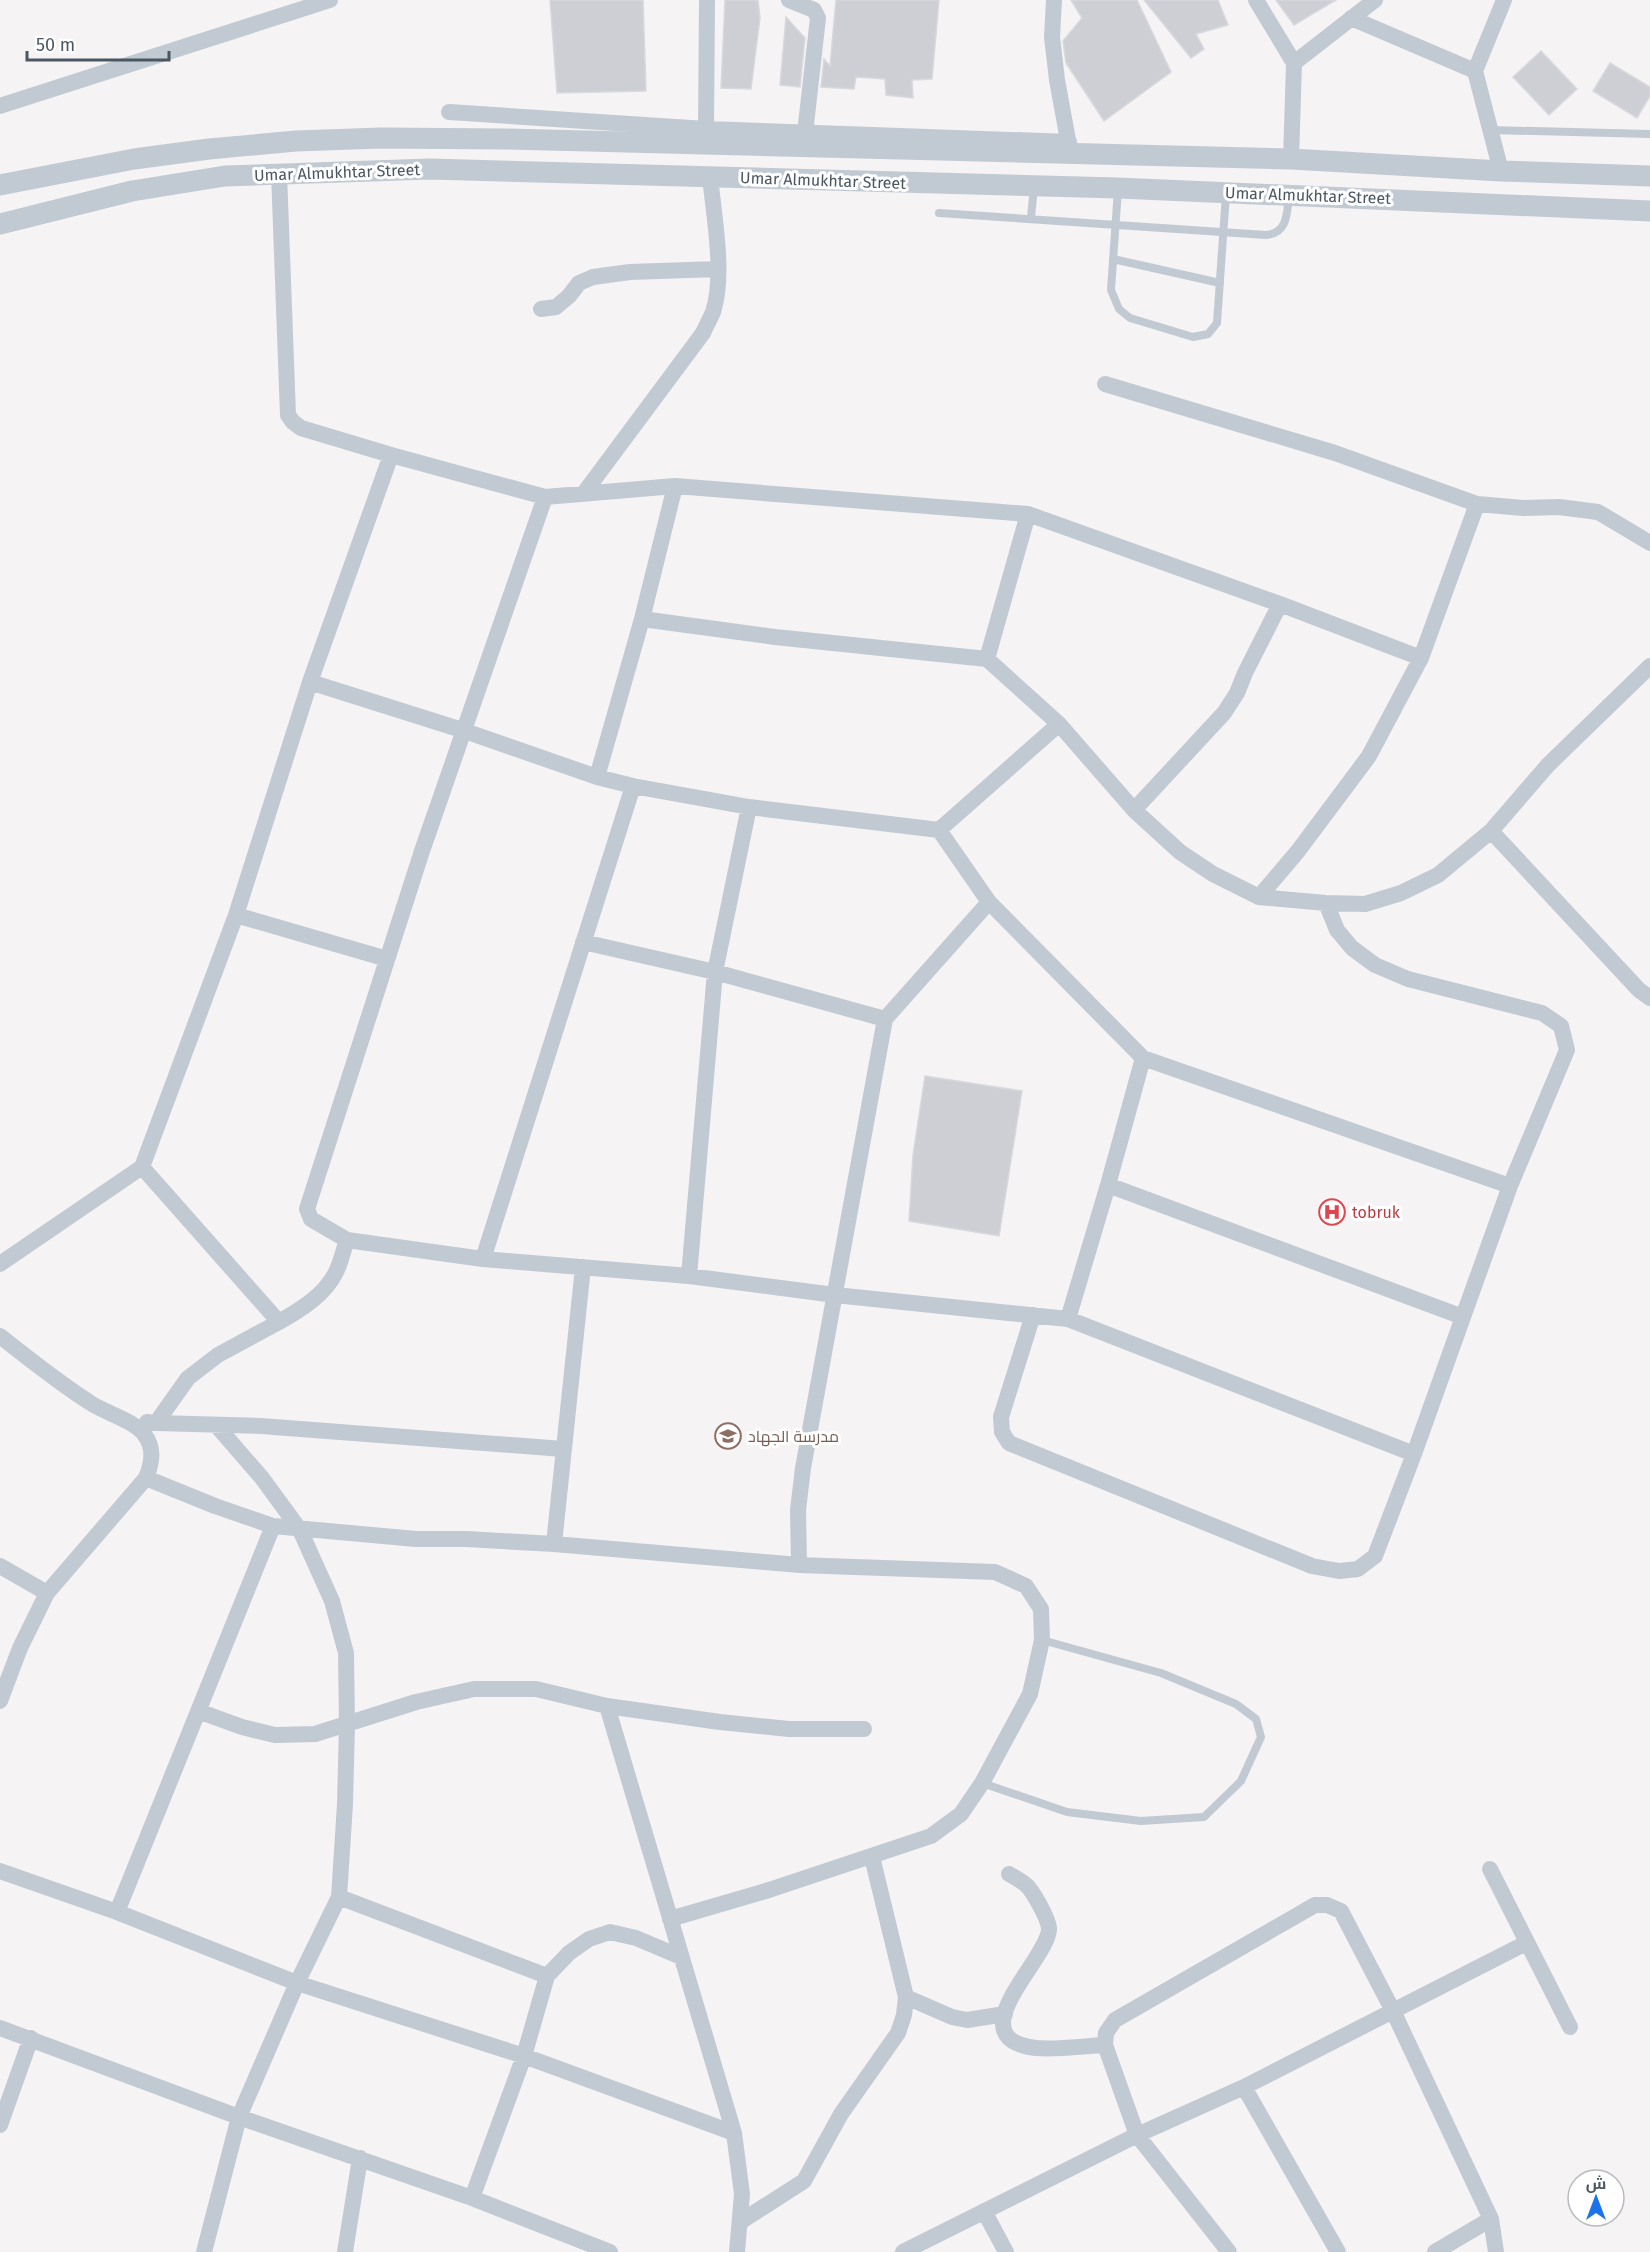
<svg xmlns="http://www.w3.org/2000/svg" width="1650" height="2252" viewBox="0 0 1650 2252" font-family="'Fira Sans',Cairo,sans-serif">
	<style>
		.building { fill: #cdcfd5; stroke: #d7d9de; stroke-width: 1.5 }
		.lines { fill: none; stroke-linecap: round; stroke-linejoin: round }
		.service { stroke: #c1cad2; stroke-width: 8 }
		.minor { stroke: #c1cad2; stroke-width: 16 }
		.tertiary { stroke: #c1cad2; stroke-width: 21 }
		.labels { text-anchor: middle; stroke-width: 6; stroke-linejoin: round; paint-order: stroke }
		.street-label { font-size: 16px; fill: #4a5661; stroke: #fff }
		.health-label { font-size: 16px; fill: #be3a42; stroke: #fff; text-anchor: start }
		.education-label { font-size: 16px; fill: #785e54; stroke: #fff; text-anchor: start }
	</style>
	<rect width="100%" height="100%" fill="#f5f3f3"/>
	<path class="building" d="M550 0H643L646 91 557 93Z
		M725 0H758L760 18 751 89 721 88Z
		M836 0H939L932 79 912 80 913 98 886 95 885 79 856 77 854 89 821 87 824 59 830 66Z
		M1071 0H1137L1171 72 1104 121 1066 63 1063 41 1082 18Z
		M1144 0H1218L1228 25 1196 34 1204 49 1191 58Z
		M1276 0H1336L1294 25Z
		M786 17 805 38 800 87 780 85Z
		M1541 51 1577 89 1549 115 1513 77Z
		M1610 63 1650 87V96L1637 118 1593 91Z
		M925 1076 1022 1091 999 1236 909 1221 913 1155Z"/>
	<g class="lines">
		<path class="service" d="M1491 130 1650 134
			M1118 189 1111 290 1119 309 1130 318 1193 337 1208 334 1217 323 1226 194
			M939 213 1266 235C1288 233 1287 213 1289 195
			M1031 218 1034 186
			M1113 259 1220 283
			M982 1783 1067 1812 1141 1821 1204 1817 1241 1781 1261 1737 1256 1719 1236 1704 1161 1673 1042 1640"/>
		<path class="minor" d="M789 0 814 10 818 18 805 133
			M1054 0 1052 37 1057 80 1070 151
			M1256 0 1294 63 1375 0
			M1351 18 1475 71
			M0 106 330 0
			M449 112 706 129 1069 142
			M706 129 707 0
			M1291 159 1294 63
			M1501 171 1475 71 1504 0
			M279 173 288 415 293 422 301 428 391 455
			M541 309 556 307 569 296 579 283 593 277 630 272 718 269
			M1105 384 1335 453 1477 504 1523 508 1559 507 1598 512 1650 543
			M675 486 642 619 775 637 987 659 1059 724 1134 810 1180 852 1213 874 1259 897 1326 903 1365 904 1401 893 1438 875 1491 831 1548 765 1650 666
			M584 493 703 333C706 326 710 319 713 312 725 276 714 216 710 177
			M545 497 422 851 307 1209 311 1219 347 1240 483 1259 689 1276 835 1295 1068 1319 1108 1185 1143 1058 989 902 939 830 1059 724
			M1421 658 1477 504
			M987 659 1028 514
			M310 682 462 730 597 777 633 786 749 807 939 830
			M597 777 642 619
			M1134 810 1224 713 1237 693 1245 673 1280 604
			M1491 831 1639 990 1650 998
			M1326 903 1337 930 1352 948 1375 965 1408 979 1542 1013 1561 1026 1567 1050 1510 1186
			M236 915 387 959
			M583 942 715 972 885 1019
			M142 1167 279 1322C300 1310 325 1295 336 1272 341 1262 343 1251 347 1240
			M1108 1185 1463 1317 1510 1186 1143 1058
			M483 1259 633 786
			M0 1264 142 1167 236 915 310 682 391 455 545 497 675 486 1028 514 1280 604 1421 658 1369 756 1298 851 1259 897
			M689 1276 715 972 749 807
			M1033 1315 1001 1417 1002 1432 1009 1443 1312 1566 1339 1571 1358 1569 1375 1556 1414 1454 1463 1317
			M1068 1319 1414 1454
			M0 1336C29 1359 58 1382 89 1402 105 1413 133 1420 144 1434 155 1448 152 1463 146 1478L47 1593 20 1648 0 1701
			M147 1422 156 1423 188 1378 218 1355 279 1322
			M156 1423 261 1426 563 1449
			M216 1425 262 1478 300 1530 332 1601 346 1653 347 1725 345 1804 339 1897
			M146 1478 215 1506 273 1526 416 1539H466L554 1544 583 1267
			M554 1544 799 1565 995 1572 1026 1586 1041 1609 1042 1640 1030 1694 982 1783 961 1814 931 1836 769 1890 670 1919
			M799 1565 798 1510 803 1468 885 1019 989 902
			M0 1566 47 1593
			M607 1706 734 2133 742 2194 737 2252
			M198 1711 242 1727 275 1735 315 1734 416 1702 474 1689H536L607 1706 720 1722 789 1729H864
			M1490 1869 1570 2027
			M0 1871 117 1912 297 1983 524 2056 734 2133
			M1009 1874C1014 1877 1020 1880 1025 1884 1032 1889 1048 1918 1049 1928 1051 1957 954 2038 1036 2048 1058 2050 1083 2046 1105 2045
			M117 1912 273 1526
			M906 1997 952 2017 967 2020 1005 2014
			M0 2028 239 2117 472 2198 610 2252
			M1244 2087 1338 2252
			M0 2125 31 2038
			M472 2198 524 2056 547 1976 569 1953 589 1939 610 1932 636 1938 681 1957
			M984 2211 1006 2252
			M1491 2219 1496 2252
			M740 2222 804 2181 841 2114 898 2033 904 2015 906 1997 872 1857
			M204 2252 239 2117 297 1983 339 1897 547 1976
			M345 2252 360 2158
			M903 2252 1137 2135 1244 2087 1526 1943
			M1229 2252 1137 2135 1105 2045 1106 2033 1115 2020 1315 1905H1327L1341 1911 1393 2011 1491 2219 1435 2252"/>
		<path class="tertiary" d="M0 185 134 159 209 149 296 141 381 138 506 139 1291 159 1501 171 1650 176
			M0 224 132 191 225 176 430 169 1118 188 1650 211"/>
	</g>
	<defs>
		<g id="hospital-ring" transform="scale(1.35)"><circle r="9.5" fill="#fff" stroke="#e0444e" stroke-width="1.5"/><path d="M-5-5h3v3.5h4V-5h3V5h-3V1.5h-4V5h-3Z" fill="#e0444e"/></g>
		<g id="school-ring" transform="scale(1.35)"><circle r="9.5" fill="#fff" stroke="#8d6e63" stroke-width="1.5"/><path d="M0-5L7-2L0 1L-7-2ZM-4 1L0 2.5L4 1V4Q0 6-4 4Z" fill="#8d6e63"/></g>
	</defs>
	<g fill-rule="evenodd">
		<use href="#hospital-ring" x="1332" y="1212"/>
		<use href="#school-ring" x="728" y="1436"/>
	</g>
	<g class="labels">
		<g class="street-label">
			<text transform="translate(337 172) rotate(-2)" y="6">Umar Almukhtar Street</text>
			<text transform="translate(823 180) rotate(2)" y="6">Umar Almukhtar Street</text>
			<text transform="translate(1308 195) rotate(2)" y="6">Umar Almukhtar Street</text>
		</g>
		<g class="health-label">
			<text x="1352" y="1218">tobruk</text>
		</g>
		<g class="education-label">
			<text x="748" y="1442">مدرسة الجهاد</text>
		</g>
	</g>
	<g transform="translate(1596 2198)"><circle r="28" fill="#ffffff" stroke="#b7bbc0" stroke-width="1.5"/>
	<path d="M0-4.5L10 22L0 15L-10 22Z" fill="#1a73e8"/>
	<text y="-9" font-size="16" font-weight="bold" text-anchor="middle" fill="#4a5661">ش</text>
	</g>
	<path d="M27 51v9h142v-9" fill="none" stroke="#4a5661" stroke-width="3"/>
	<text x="36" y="51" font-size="18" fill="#4a5661" stroke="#ffffff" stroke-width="4.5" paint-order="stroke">50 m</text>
</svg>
